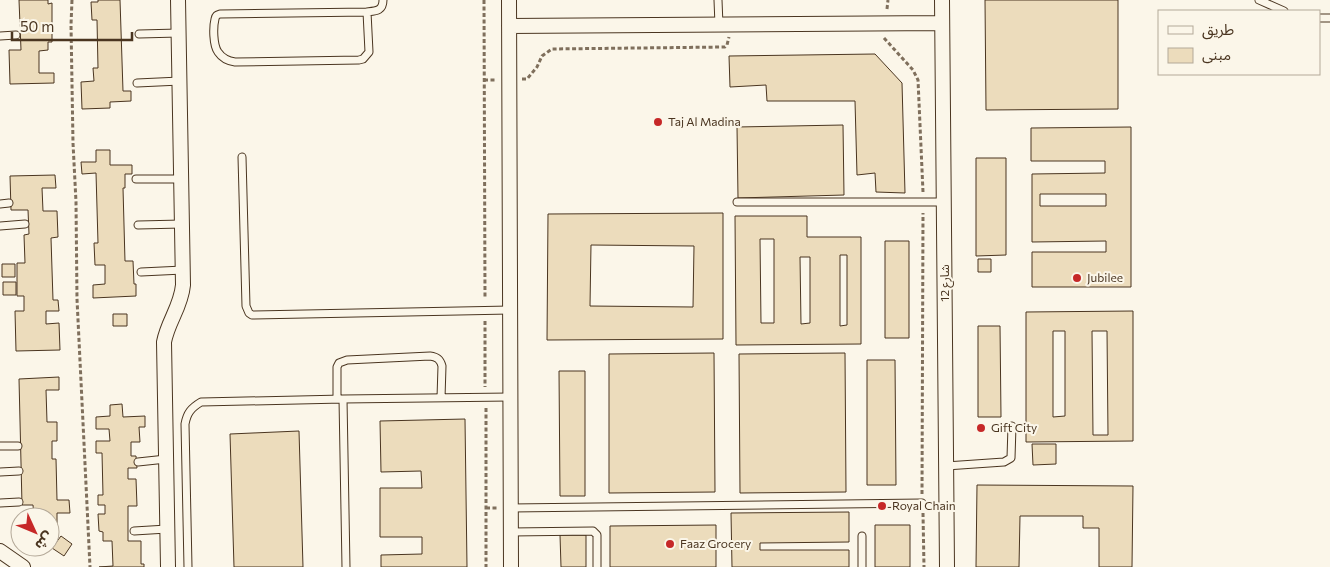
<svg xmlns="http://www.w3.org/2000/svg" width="1330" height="567" viewBox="0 0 1330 567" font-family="Commissioner,'Noto Sans Arabic',sans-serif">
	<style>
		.building { fill: #ecdcbc; stroke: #4a3520; fill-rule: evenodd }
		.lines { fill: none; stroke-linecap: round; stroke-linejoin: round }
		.lane-casing { stroke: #4a3520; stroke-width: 9 }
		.street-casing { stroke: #4a3520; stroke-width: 16 }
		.path { stroke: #7f6f5c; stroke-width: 3; stroke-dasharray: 4 2.5; stroke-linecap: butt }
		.lane { stroke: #fbf6e9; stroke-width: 7 }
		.street { stroke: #fbf6e9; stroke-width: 14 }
		.poi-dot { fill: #c62828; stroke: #fbf6e9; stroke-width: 2 }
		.labels { text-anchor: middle; stroke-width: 4; stroke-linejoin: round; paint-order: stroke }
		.poi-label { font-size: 12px; fill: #4a3520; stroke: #fbf6e9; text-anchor: start }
		.street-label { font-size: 12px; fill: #4a3520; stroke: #fbf6e9 }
	</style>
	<rect width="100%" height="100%" fill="#fbf6e9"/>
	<path class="building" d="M19 0H48V4L52 3V42H48V50L39 51V73H54V83L10 84 9 50H21Z
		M98 0H120L123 91H131V101L110 102V108L82 109 81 82 94 81 93 68H98L97 20H92L91 2H98Z
		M985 0H1118V109L986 110Z
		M875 54 902 83 905 193 876 192 875 173 857 175 855 101H767L766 85 730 87 729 56Z
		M843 125 844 195 738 198 737 127Z
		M1131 127V287H1032V252H1106V241L1032 242V174L1105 173V161H1031V128ZM1040 194H1106V206H1040Z
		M96 150H110V165H132V174H125V188H123L125 261H133L134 284H136V296L93 298V285L105 284V265H95L94 243H98L96 173 82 174 81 162H96Z
		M976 158H1006V255L976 256Z
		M55 175 56 188H42L43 211H57L58 237 51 238 53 300H58L59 311H46V324L59 323 60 350 16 351 15 311H24V296H17V263H25L24 235 29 234 28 210H11L10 176Z
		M723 213V339L547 340 548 214ZM591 245 694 246 693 307 590 306Z
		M735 216H807V237H861V344L736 345ZM760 239H774V323H761ZM840 255H847V325L840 326ZM800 257H810V323L801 324Z
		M885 241H909V338H885Z
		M978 259H991V272H978Z
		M2 264H15V277H2Z
		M3 282H16V295H3Z
		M1133 311V441L1026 442V312ZM1053 331H1065V416L1053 417ZM1092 331H1107L1108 435H1093Z
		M113 314H127V326H113Z
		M978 326H1000L1001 417H978Z
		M714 353 715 492 609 493V354Z
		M845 353 846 492 740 493 739 354Z
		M867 360H895L896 485H867Z
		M559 371H585V496H560Z
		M59 377V390H46L47 422H57V441H52V459H56L57 500H69L70 513H57V528H50V517H34L33 505H22L19 379Z
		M122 404 123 417 145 416V427H139L140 442H131V456H136L137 468H128V479H136L137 506H128V541H141V564H144V567H99L113 566 112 541H103V532L99 531 98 514H105V505H98V495H103L102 453H96V441H110L109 429H96V417L110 416V405Z
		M465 419 467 567H381V555L422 554V537H380V488H422L421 471 381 472 380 421Z
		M299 431 303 567H234L230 434Z
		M1032 444H1056V464L1033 465Z
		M977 485 1133 486 1132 567H1099V528H1083V516H1020L1019 567H976Z
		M849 512V542L760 543V550H849V567H732L731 513Z
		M716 525V567H610V526Z
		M875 525H910V567H875Z
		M560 535H586V567H561Z
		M61 536 72 544 64 556 52 548Z"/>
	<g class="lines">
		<g class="lane-casing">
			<path id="lane" d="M718 0 719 25
				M1259 0 1284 11
				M367 12 369 52 363 59 359 60 235 62C228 61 222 58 218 52 213 45 213 27 215 19 216 15 217 15 220 14Z
				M367 12C376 11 383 11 383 0
				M1319 18H1330
				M139 34 179 33
				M0 36 16 35
				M137 83 180 81
				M242 157 246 306 249 313 252 315 511 310
				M136 179H181
				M737 202H944
				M0 204 9 203
				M138 225 182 224
				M0 226 25 224
				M141 272 183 270
				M337 399V367L339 363 347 360 430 356C437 357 440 359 442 366L441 398
				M343 399 346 567
				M0 446H18
				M138 462 166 459
				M946 466 1004 462 1011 458 1012 426
				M0 472 19 471
				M0 503 19 502
				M511 508 922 503
				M134 531 167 529
				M511 532 593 531 597 535V567
				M188 567 185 424C187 413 191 408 201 402L343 399 511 397
				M862 567V536"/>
		</g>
		<g class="street-casing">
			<path id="street" d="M509 0 511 567
				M942 0 947 567
				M509 26 942 23
				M0 551 23 567
				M168 567 164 342C168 321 181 307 183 285L178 0"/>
		</g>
		<path class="path" d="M72 0 71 25 73 143 76 202 77 299 90 567
			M484 0 485 299
			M887 9 888 0
			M884 38 913 70 918 80 923 192
			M522 79H527L537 67 542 56 552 49 725 47 727 45 729 37
			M484 80H496
			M485 321V387
			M486 408V567
			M922 494 923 213
			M486 508H498
			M923 513 924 567"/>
		<use href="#lane" class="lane"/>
		<use href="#street" class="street"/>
	</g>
	<g class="poi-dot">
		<circle cx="658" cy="122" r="5"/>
		<circle cx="1077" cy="278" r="5"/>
		<circle cx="981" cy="428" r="5"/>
		<circle cx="882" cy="506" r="5"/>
		<circle cx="670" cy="544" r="5"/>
	</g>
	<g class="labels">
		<g class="poi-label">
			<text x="668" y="126">Taj Al Madina</text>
			<text x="1087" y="282">Jubilee</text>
			<text x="991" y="432">Gift City</text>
			<text x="892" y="510">Royal Chain</text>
			<text x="680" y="548">Faaz Grocery</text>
		</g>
		<g class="street-label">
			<text transform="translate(945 283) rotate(-90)" y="4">شارع 12</text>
		</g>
	</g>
	<rect x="1158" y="10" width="162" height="65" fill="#fbf6e9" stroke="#b4a999"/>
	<rect x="1168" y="26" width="25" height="8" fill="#fbf6e9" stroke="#b4a999"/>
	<text x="1202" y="35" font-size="15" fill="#4a3520">طريق</text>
	<rect x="1168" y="48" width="25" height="15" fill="#ecdcbc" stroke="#b4a999"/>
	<text x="1202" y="60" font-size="15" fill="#4a3520">مبنى</text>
	<g transform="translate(35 532) rotate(134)"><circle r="24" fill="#fbf6e9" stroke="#b4a999"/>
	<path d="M0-4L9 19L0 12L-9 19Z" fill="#c62828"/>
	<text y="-8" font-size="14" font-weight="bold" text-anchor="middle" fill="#4a3520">ش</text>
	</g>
	<path d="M12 32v8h120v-8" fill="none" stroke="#4a3520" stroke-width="2.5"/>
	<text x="20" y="32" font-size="15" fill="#4a3520" stroke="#fbf6e9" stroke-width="4" paint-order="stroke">50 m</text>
</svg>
